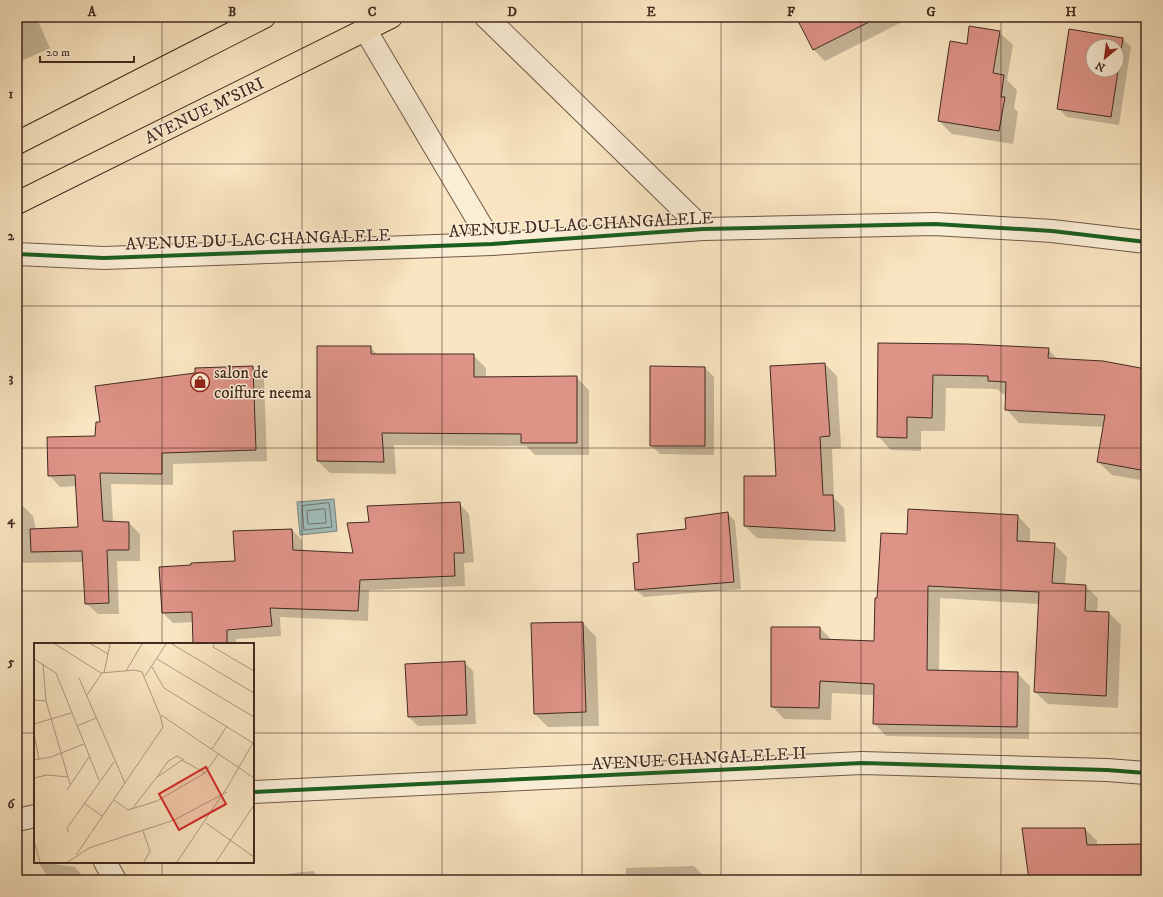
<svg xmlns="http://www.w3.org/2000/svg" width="1163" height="897" viewBox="0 0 1163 897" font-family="'IM FELL DW Pica',serif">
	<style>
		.water { fill: #a0bdba; stroke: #7a827c }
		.shadow { fill: #0003; fill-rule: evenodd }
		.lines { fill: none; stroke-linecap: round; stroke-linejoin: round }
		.shore { stroke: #71746d; stroke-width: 1 }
		.building { fill: #de9387; stroke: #422a20; fill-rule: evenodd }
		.minor-casing { stroke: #705948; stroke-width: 24 }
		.highway-casing { stroke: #422a20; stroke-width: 24 }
		.minor { stroke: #fbeed7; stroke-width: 22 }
		.highway { stroke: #f9e5c1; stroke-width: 22 }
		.cycleway-casing { stroke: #fbeed7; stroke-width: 6 }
		.cycleway { stroke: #1b5e20; stroke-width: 4 }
		.grid { fill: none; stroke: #422a20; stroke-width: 1; stroke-opacity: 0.55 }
		.labels { text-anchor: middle; stroke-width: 3; stroke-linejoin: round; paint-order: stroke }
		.street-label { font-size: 17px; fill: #422a20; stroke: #fbeed7 }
		.poi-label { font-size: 17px; fill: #422a20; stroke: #fbeed7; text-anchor: start }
		.inset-road { fill: none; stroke: #b09a81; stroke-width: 1 }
		.view { fill: #d62828; fill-opacity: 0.15; stroke: #d62828; stroke-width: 2 }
		.inset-edge { fill: none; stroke: #422a20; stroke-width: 2 }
		.neatline { fill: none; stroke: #422a20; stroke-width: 1.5 }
		.grid-label { font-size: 13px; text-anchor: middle; font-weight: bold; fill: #422a20 }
	</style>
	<rect width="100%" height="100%" fill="#f9e5c1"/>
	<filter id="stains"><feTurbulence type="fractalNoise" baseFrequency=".005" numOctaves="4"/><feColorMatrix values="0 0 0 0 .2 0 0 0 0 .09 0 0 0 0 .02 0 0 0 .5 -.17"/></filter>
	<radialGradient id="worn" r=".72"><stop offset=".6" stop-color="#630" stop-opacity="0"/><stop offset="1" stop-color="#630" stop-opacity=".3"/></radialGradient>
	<path class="water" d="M334 499 337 531 300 535 297 502Z"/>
	<path class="shadow" d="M17 17H36L50 48 17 63Z
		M797 17H909L910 18 825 61 814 50Z
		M1069 31 1123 39 1131 47 1119 125 1067 117 1058 108ZM1093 46H1117V70H1093Z
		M999 32 1013 45 1007 80 1017 90 1014 108 1018 112 1013 144 952 134 939 121 967 45Z
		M879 344 1048 349 1058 360 1146 370V481L1112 475 1098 462 1104 427 1019 423 1006 409V394H1003L997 389 946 388 945 431H921V451L891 450 878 436Z
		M370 347 378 355H473L486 368V378L576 377 589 390V455H535L526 446 394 445 396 474 330 473 318 461Z
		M825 364 837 376 841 448 832 449 834 498 844 508 846 542 757 538 745 526 777 477Z
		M253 367 264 379 267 461 173 464V485L111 484 113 522 129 523 140 534V561H117L119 614H98L86 603 84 562 17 563V505L21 504 33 516 36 530 79 528 77 486 60 487 49 475 96 437 101 423Z
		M705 368 714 377V455L660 454 651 445Z
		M459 503 469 514 474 562 464 563 465 586 369 590 368 621 280 617 281 636 236 639V644H194V622L173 623 163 613 236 562 292 530 302 540V551L354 554 370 523Z
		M728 514 735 521 741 589 644 597 636 590 640 563 687 530Z
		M1018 516 1030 529V543L1054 544 1067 557 1065 585 1085 586 1098 598 1097 612 1109 613 1121 625 1118 708 1048 704 1035 692 1039 604 940 598 939 671 1017 673 1030 686 1029 739 886 736 874 723V695L832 693 831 720 784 719 772 706 820 628 832 640 875 642 878 599 908 535Z
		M583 623 596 637 599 726 548 727 535 714Z
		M464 662 473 671 476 724 418 726 409 717Z
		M1085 829 1097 841V846L1142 845 1146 849V880H1030Z
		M38 862 75 867 86 880H50Z
		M694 866 707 880H626V868Z
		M313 871 322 880H259L258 877Z
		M557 874 563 880H490V876Z
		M414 878 416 880H400Z"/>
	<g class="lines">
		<path class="shore" d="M329 503 332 527 304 530 302 506Z
			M325 509 326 523 308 524 307 511Z"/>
	</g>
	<path class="building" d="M796 17H879L813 50Z
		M969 26 1000 31 993 73 1004 75 1001 97H1005L999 131 938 121 950 41 967 44Z
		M1069 29 1123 38 1111 117 1057 109ZM1093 46H1117V70H1093Z
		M878 343 967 344 1049 348 1048 358 1103 361 1146 369V471L1097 462 1105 415 1005 410 1006 382 988 381V376L933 375 932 418 907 417V438L877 437Z
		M317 346H371V354H474V377L577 376V443H521V434L382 433 384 462 317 461Z
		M825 363 830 436 820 437 823 495H833L835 531 744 526V476H776L770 366Z
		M253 366 256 450 162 453V474L100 473 103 521 129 522V550H107L109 603 85 604 82 551 31 552 30 529 78 527 75 475 48 476 47 437 95 436 96 422H100L95 386 195 373V368Z
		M650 366 705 367V446H650Z
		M460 502 464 553H454L455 576 360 580 358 611 270 608 272 626 227 630V644H193L192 612 162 613 159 567 191 565V563L235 561 233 531 292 529 293 550 353 553 347 523 369 522 367 506Z
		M908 509 1018 515 1017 541 1055 543 1052 583 1086 585 1085 611 1109 612 1106 696 1034 692 1039 592 928 586 927 670 1018 672 1017 727 873 724 874 684 820 681 819 708 771 707V627H820V639L874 641 875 598H877L881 533 907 534Z
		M728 512 734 582 635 590 633 563 639 562 637 534 686 529 685 518Z
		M583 622 586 712 534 714 531 623Z
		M465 661 467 715 408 717 405 664Z
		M1022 828H1085L1087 845 1143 844V880H1029Z"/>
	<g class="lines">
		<g class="minor-casing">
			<path id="minor" d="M486 17 703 229
				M366 31 492 244
				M17 254 104 258 492 244 703 229 935 224 1052 231 1146 242
				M253 792 862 763 1107 770 1146 773
				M17 820 35 816
				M105 862 115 880"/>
		</g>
		<g class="highway-casing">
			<path id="highway" d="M17 143 264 17
				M17 203 391 17"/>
		</g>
		<use href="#minor" class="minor"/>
		<use href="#highway" class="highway"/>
		<g class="cycleway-casing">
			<path id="cycleway" d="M17 254 104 258 492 244 703 229 935 224 1052 231 1146 242
				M253 792 862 763 1107 770 1146 773"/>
		</g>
		<use href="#cycleway" class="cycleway"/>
	</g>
	<path class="grid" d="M162 17V644M302 17V880M442 17V880M582 17V880M721 17V880M861 17V880M1001 17V880M17 164H1146M17 306H1146M17 448H1146M17 591H1146M17 733H35M253 733H1146M162 862V880"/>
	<defs>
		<g id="shop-ring" transform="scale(1)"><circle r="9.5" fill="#fbeed7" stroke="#8f2418" stroke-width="1.5"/><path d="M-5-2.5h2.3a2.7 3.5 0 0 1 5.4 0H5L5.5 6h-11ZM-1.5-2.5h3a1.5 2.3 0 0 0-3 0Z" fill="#8f2418"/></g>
	</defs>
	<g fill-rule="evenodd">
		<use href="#shop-ring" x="200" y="382"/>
	</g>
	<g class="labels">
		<g class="street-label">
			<text transform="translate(204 110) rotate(-26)" y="6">AVENUE M'SIRI</text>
			<text transform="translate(581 224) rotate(-3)" y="6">AVENUE DU LAC CHANGALELE</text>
			<text transform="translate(258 239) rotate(-2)" y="6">AVENUE DU LAC CHANGALELE</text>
			<text transform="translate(699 758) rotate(-3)" y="6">AVENUE CHANGALELE II</text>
		</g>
		<g class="poi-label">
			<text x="214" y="378">salon de<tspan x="214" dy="20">coiffure neema</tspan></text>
		</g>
	</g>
	<g transform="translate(34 643)">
		<rect width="220" height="220" fill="#f9e5c1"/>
		<path class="inset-road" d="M21 1 67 30 101 27 108 29 126 72 129 84 42 212M57 1 74 11M138 1 220 50M180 1 179 4 220 28M0 16 22 30 65 137M123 16 220 74M9 21 12 58 36 141M118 24 130 45 219 100M92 28 108 1M70 30 76 1M111 33 132 1M45 35 91 140M53 52 68 30M0 57 12 58M127 72 220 135M0 81 37 70M43 83 62 75M0 91 5 116M178 106 193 83M0 117 17 114 50 101M123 134 134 118 143 113 150 117M0 135 13 132 34 134M33 147 55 114M80 157 94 167 123 158 171 130 185 110M50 160 68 173M98 166 122 135 148 117 171 130M172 180 220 214M109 188 116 208 110 219M34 189 33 185 80 119M0 198 6 219M34 219 55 205 140 177 193 149M143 219 194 143 220 98M182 219 220 162"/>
		<path class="view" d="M172 124 192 161 145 187 125 151Z"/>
		<rect width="220" height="220" class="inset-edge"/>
	</g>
	<rect width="1163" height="897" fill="none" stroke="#f9e5c1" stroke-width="44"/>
	<g transform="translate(1105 58) rotate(209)"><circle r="19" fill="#fbeed7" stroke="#b1a08e"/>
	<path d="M0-3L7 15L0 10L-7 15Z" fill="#8f2418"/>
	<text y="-6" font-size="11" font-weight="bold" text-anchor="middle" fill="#422a20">N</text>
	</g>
	<path d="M40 56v6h94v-6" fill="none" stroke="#422a20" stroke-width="2"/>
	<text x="46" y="56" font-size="12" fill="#422a20" stroke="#fbeed7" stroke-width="3" paint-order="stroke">20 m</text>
	<rect x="22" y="22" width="1119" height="853" class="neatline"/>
	<g class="grid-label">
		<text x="92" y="16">A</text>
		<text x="232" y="16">B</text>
		<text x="372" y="16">C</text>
		<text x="512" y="16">D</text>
		<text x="651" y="16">E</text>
		<text x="791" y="16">F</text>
		<text x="931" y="16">G</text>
		<text x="1071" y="16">H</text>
		<text x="11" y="98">1</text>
		<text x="11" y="240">2</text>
		<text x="11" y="382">3</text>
		<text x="11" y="524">4</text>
		<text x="11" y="666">5</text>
		<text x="11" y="808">6</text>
	</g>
	<rect width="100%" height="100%" filter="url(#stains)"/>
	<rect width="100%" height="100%" fill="url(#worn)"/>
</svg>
